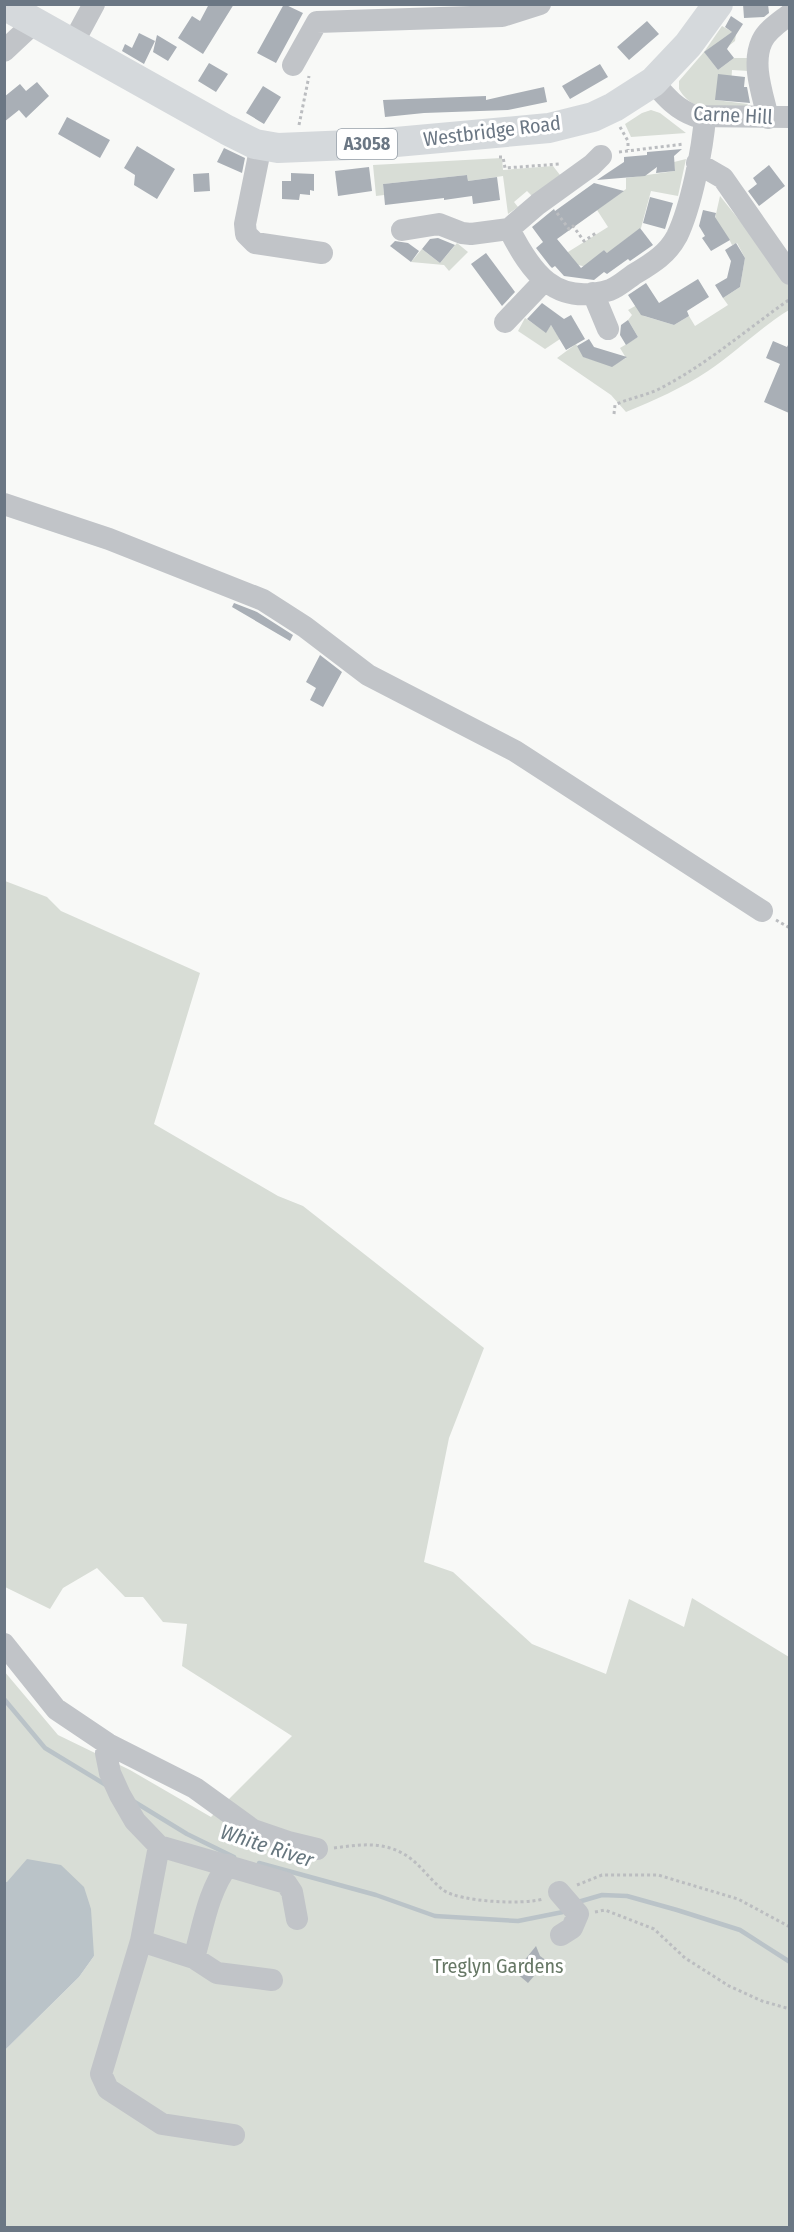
<svg xmlns="http://www.w3.org/2000/svg" width="794" height="2232" viewBox="0 0 794 2232" font-family="'Fira Sans Condensed',sans-serif">
	<style>
		.green { fill: #d8ddd6 }
		.water { fill: #bac3c8 }
		.lines { fill: none; stroke-linecap: round; stroke-linejoin: round }
		.stream { stroke: #bac3c8; stroke-width: 4.5 }
		.building { fill: #a9afb6 }
		.path { stroke: #bbbdc0; stroke-width: 3; stroke-dasharray: 3 3; stroke-linecap: butt }
		.minor { stroke: #c1c4c8; stroke-width: 22 }
		.major { stroke: #d5d9dc; stroke-width: 30 }
		.labels { text-anchor: middle; stroke-width: 6; stroke-linejoin: round; paint-order: stroke }
		.shield { fill: #fff; stroke: #97a0a9; stroke-width: 1.5 }
		.shield-label { font-size: 18px; font-weight: bold; fill: #6b7784 }
		.street-label { font-size: 20px; fill: #6b7784; stroke: #fff }
		.park-label { font-size: 20px; fill: #667765; stroke: #fff }
		.water-label { font-size: 21px; font-style: italic; fill: #67777f; stroke: #fff }
	</style>
	<rect width="100%" height="100%" fill="#f8f9f7"/>
	<path class="green" d="M722 26 736 34 735 41 726 48 705 53 718 70 734 58H748L749 71 732 70 731 85 715 100 748 104 745 108C720 109 693 114 679 89V81L704 52Z
		M651 110 660 113 686 133 631 137 625 124 642 113Z
		M502 158 503 170 553 166 560 175 532 196 527 191 514 202 518 207 508 214 503 176 468 181 467 175 383 184 384 195 376 196 373 165Z
		M686 159 678 196 651 191 641 228 618 245 609 255 604 250 587 267 569 263 568 252 608 227 597 210 626 189V178L675 171 674 162Z
		M720 196 760 246 789 276V310C761 327 736 352 708 371 682 388 655 400 626 412L611 395 557 358 576 344 584 357 612 366 626 358 620 348 638 337 628 320 632 315 628 310 637 305 644 316 674 325 689 316 695 326 728 305 723 298 740 287 745 258 737 243 732 245 729 239 714 223Z
		M457 243 468 252 449 271 444 265 411 262 422 249 440 263Z
		M525 318 546 332 551 325 560 339 545 349 518 331Z
		M5 881 47 897 61 911 200 973 154 1124 278 1196 303 1206 484 1348 449 1438 424 1562 453 1572 532 1644 606 1674 629 1599 684 1627 692 1598 789 1657V2227H5V2050L79 1977 94 1956 5 1882 4 1671 58 1735 130 1770 211 1817 292 1736 182 1666 187 1624 163 1622 143 1597H125L97 1568 63 1588 50 1609 5 1587Z"/>
	<path class="water" d="M27 1859 61 1865 84 1887 91 1909 94 1956 79 1977 5 2050V1882H7Z"/>
	<g class="lines">
		<path class="stream" d="M4 1699 45 1748 106 1785
			M133 1801 187 1834 234 1857
			M259 1863 376 1895 435 1916 518 1921 563 1912
			M578 1902 602 1895 627 1896 677 1910 740 1930 790 1962"/>
	</g>
	<path class="building" d="M209 4H234L203 54 178 38 192 16 200 21Z
		M284 4 303 13 276 63 257 53Z
		M743 4H768L769 13 764 17 744 18Z
		M731 16 743 24 727 49 734 58 718 70 704 52 732 32 725 27Z
		M647 21 659 34 629 60 617 47Z
		M139 33 155 41 144 64 122 51 125 44 132 48Z
		M157 35 177 47 168 61 153 52Z
		M209 63 228 74 216 92 198 81Z
		M600 64 608 77 570 99 562 86Z
		M718 74 745 77 744 87H747L750 103 715 100Z
		M37 82 49 96 26 118 19 110 4 122V97L20 84 26 91Z
		M263 86 281 97 264 124 246 113Z
		M544 87 547 102 508 110 424 113 385 117 383 100 486 96V100Z
		M67 117 110 140 100 158 58 134Z
		M137 146 175 169 157 199 134 185 135 175 124 168Z
		M224 148 245 158 242 173 217 162Z
		M682 149 674 156 675 171 656 173 657 167 645 176 597 180 624 162V157L647 155V152Z
		M769 165 785 186 759 206 748 191 757 184 753 178Z
		M369 167 372 191 338 196 335 171Z
		M209 173 210 191 194 192 193 174Z
		M291 173 314 174V191L310 190V195L300 194 299 200 282 199V181H291Z
		M467 175 468 181 497 177 500 200 473 204 472 196 444 200V198L385 205 383 184Z
		M594 183 624 191 557 239 581 268 604 250 607 253 640 228 653 245 630 261 628 259 607 274 604 272 594 280 564 276 555 266 552 268 550 266 536 248 543 242 532 227 554 209 555 211Z
		M650 197 673 203 665 229 643 223Z
		M703 210 716 213 715 217 730 240 711 251 702 238 705 236 699 226Z
		M438 238 455 245 440 263 422 249 430 239Z
		M395 241 408 243 419 251 411 262 390 246Z
		M736 243 745 258 740 287 723 298 715 285 727 278 731 261 725 250Z
		M486 253 515 292 502 306 471 264Z
		M698 279 709 297 687 311 689 316 674 325 641 315 628 295 646 283 659 303Z
		M542 303 564 319 571 315 585 339 566 350 551 325 546 333 527 319Z
		M628 320 638 337 626 345 620 335 621 325Z
		M589 339 594 347 627 357 612 367 583 357 577 346Z
		M773 341 787 347 789 343V413L764 402 780 364 766 358Z
		M234 603 257 612 293 635 290 641 232 607Z
		M320 655 342 672 323 707 310 700 316 688 306 682Z
		M536 1946 540 1956 547 1961 528 1983 515 1972Z"/>
	<g class="lines">
		<path class="path" d="M299 125 309 76
			M620 127 628 141V150
			M619 152 684 144
			M499 157H503L505 168 560 164
			M557 213 569 229 573 226 584 241 596 233
			M614 414 615 405C629 398 645 396 659 389 706 365 746 330 790 299
			M776 920 790 928
			M334 1848C357 1845 380 1841 402 1853 418 1861 429 1879 443 1890 460 1902 523 1905 543 1899
			M577 1885 602 1875H658L738 1899 790 1927
			M595 1912 605 1910 654 1929 685 1958 729 1986 762 2001 790 2009"/>
		<path class="minor" d="M73 43 94 4
			M4 51 36 21
			M293 65 317 22 502 16 540 4
			M653 82C666 97 676 109 695 116L790 117
			M768 118C763 95 751 64 762 41 767 30 780 22 790 14
			M261 145 245 224 246 234 255 243 322 253
			M697 163 723 178 790 274
			M509 229C531 272 555 307 610 290 618 287 626 280 633 275 651 264 667 255 677 236 691 207 703 148 705 116
			M402 230 439 224 462 233 471 234 509 229 538 204 592 165 601 156
			M593 293 608 329
			M505 322 544 281
			M4 504 109 539 263 600 305 627 368 675 515 751 762 911
			M4 1644 56 1709 108 1744 195 1788 253 1830 288 1842 317 1849
			M108 1744 106 1753 110 1773 120 1795 135 1821 159 1846 286 1883 292 1892 297 1919
			M159 1846 141 1941 101 2074 108 2089 162 2124 234 2135
			M559 1892 578 1914 572 1928 561 1935
			M141 1941 194 1958 217 1973 272 1980
			M194 1958C203 1927 208 1891 228 1865"/>
		<path class="major" d="M4 5 227 130 255 144 278 148 374 144 549 128 593 117 614 107 653 82 688 45 718 4"/>
	</g>
	<g class="labels">
		<rect class="shield" x="337" y="129" width="60" height="30" rx="4.5"/>
		<g class="shield-label">
			<text x="367" y="150">A3058</text>
		</g>
		<g class="street-label">
			<text transform="translate(733 115) rotate(3)" y="7">Carne Hill</text>
			<text transform="translate(492 131) rotate(-7)" y="7">Westbridge Road</text>
		</g>
		<g class="park-label">
			<text x="498" y="1973">Treglyn Gardens</text>
		</g>
		<g class="water-label">
			<text transform="translate(267 1846) rotate(18)" y="7">White River</text>
		</g>
	</g>
	<rect width="794" height="2232" fill="none" stroke="#6b7784" stroke-width="12"/>
</svg>
